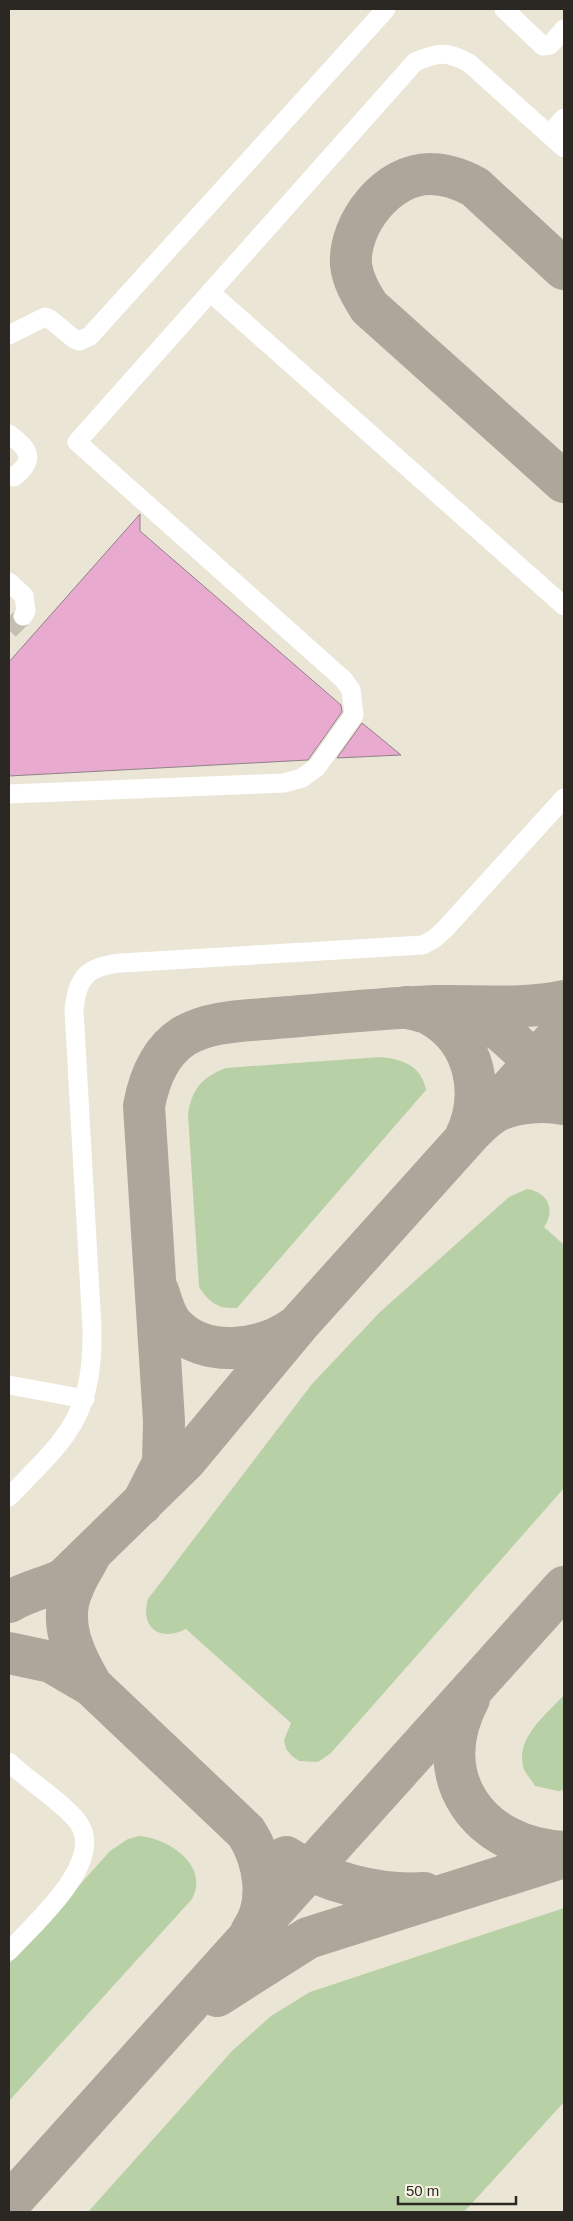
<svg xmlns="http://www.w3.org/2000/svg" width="573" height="2221" viewBox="0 0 573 2221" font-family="Arial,sans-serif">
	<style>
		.green { fill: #b8d0a6 }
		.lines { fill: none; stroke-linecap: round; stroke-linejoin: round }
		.taxiway { stroke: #aca69b; stroke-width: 42 }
		.building { fill: #e8aace; stroke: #8f8189 }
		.minor-tunnel { stroke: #c5bfb2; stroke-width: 19; stroke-dasharray: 19 9; stroke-linecap: butt }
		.minor { stroke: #fff; stroke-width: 19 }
	</style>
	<rect width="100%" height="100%" fill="#ebe5d6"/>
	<path class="green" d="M381 1057C402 1059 422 1066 426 1090L237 1308C218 1309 210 1303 199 1287L188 1114C192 1089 202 1077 226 1068Z
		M527 1189C548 1192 556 1210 544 1227L564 1245V1488L331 1753 318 1762 299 1761 292 1756 286 1749 284 1740 291 1723 186 1629C159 1642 140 1628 148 1599L312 1384 380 1312 509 1197Z
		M564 1695V1790L558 1791 535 1786C532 1780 524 1773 523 1766 516 1737 547 1714 564 1695Z
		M139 1836C169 1838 210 1866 192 1899L9 2101V1964L110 1851 128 1839Z
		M564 1908V2102L464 2212H88L232 2051 271 2016 310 1992Z"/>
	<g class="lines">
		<path class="taxiway" d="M564 269 475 187C462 180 446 174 431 174 388 173 348 224 351 265 353 281 361 294 369 307L564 482
			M406 1007C414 1010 424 1011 431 1015 476 1040 486 1095 465 1138 474 1130 484 1118 495 1112 514 1102 543 1100 564 1104
			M453 1008C490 1011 529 1058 555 1083
			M158 1291C162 1302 165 1317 174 1326 204 1359 261 1351 294 1328
			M142 1504 163 1463 164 1421 144 1106C149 1079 159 1052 184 1036 212 1020 246 1021 276 1018 329 1014 382 1008 436 1006 477 1005 524 1010 564 1001
			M89 1557C84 1567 77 1577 73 1588 57 1622 75 1657 92 1686
			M9 1602C27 1591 46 1588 64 1579L185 1461 298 1325 564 1029
			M9 1653 51 1662 92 1686 246 1832C264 1860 272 1903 251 1932
			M469 1699C427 1778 480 1848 564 1852
			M286 1857C324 1882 379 1896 424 1893
			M217 1996 308 1938 564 1857
			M9 2204 564 1587"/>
	</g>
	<path class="building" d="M140 514V531L341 705 342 712 308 760 9 776V662Z
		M362 723 378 736 401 755 337 758Z"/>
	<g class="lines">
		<path class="minor-tunnel" d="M9 630 23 616"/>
		<path class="minor" d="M504 9 543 46 550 45 564 29
			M549 134 564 118
			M210 292 564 606
			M9 335 45 317 50 319 74 339 79 341 90 336 386 9
			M9 434C27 448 38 458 14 477L9 476
			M9 582 24 596 26 611 23 616
			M9 794 284 783 302 778 317 767 354 715 351 690 344 680 77 442 415 62C438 52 447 51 469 63L564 148
			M9 1385 85 1399
			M9 1497C67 1437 93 1418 92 1329L74 1010C77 977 88 966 121 963L423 945 434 939 445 929 564 798
			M9 1762C28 1781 63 1802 78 1822 107 1861 33 1925 9 1951"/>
	</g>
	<rect width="573" height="2221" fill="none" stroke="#2b2823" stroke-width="20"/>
	<path d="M398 2196v8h118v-8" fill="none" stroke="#2b2823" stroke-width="2.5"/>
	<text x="406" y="2196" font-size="15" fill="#2b2823" stroke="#f8f2e3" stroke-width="4" paint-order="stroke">50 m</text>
</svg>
